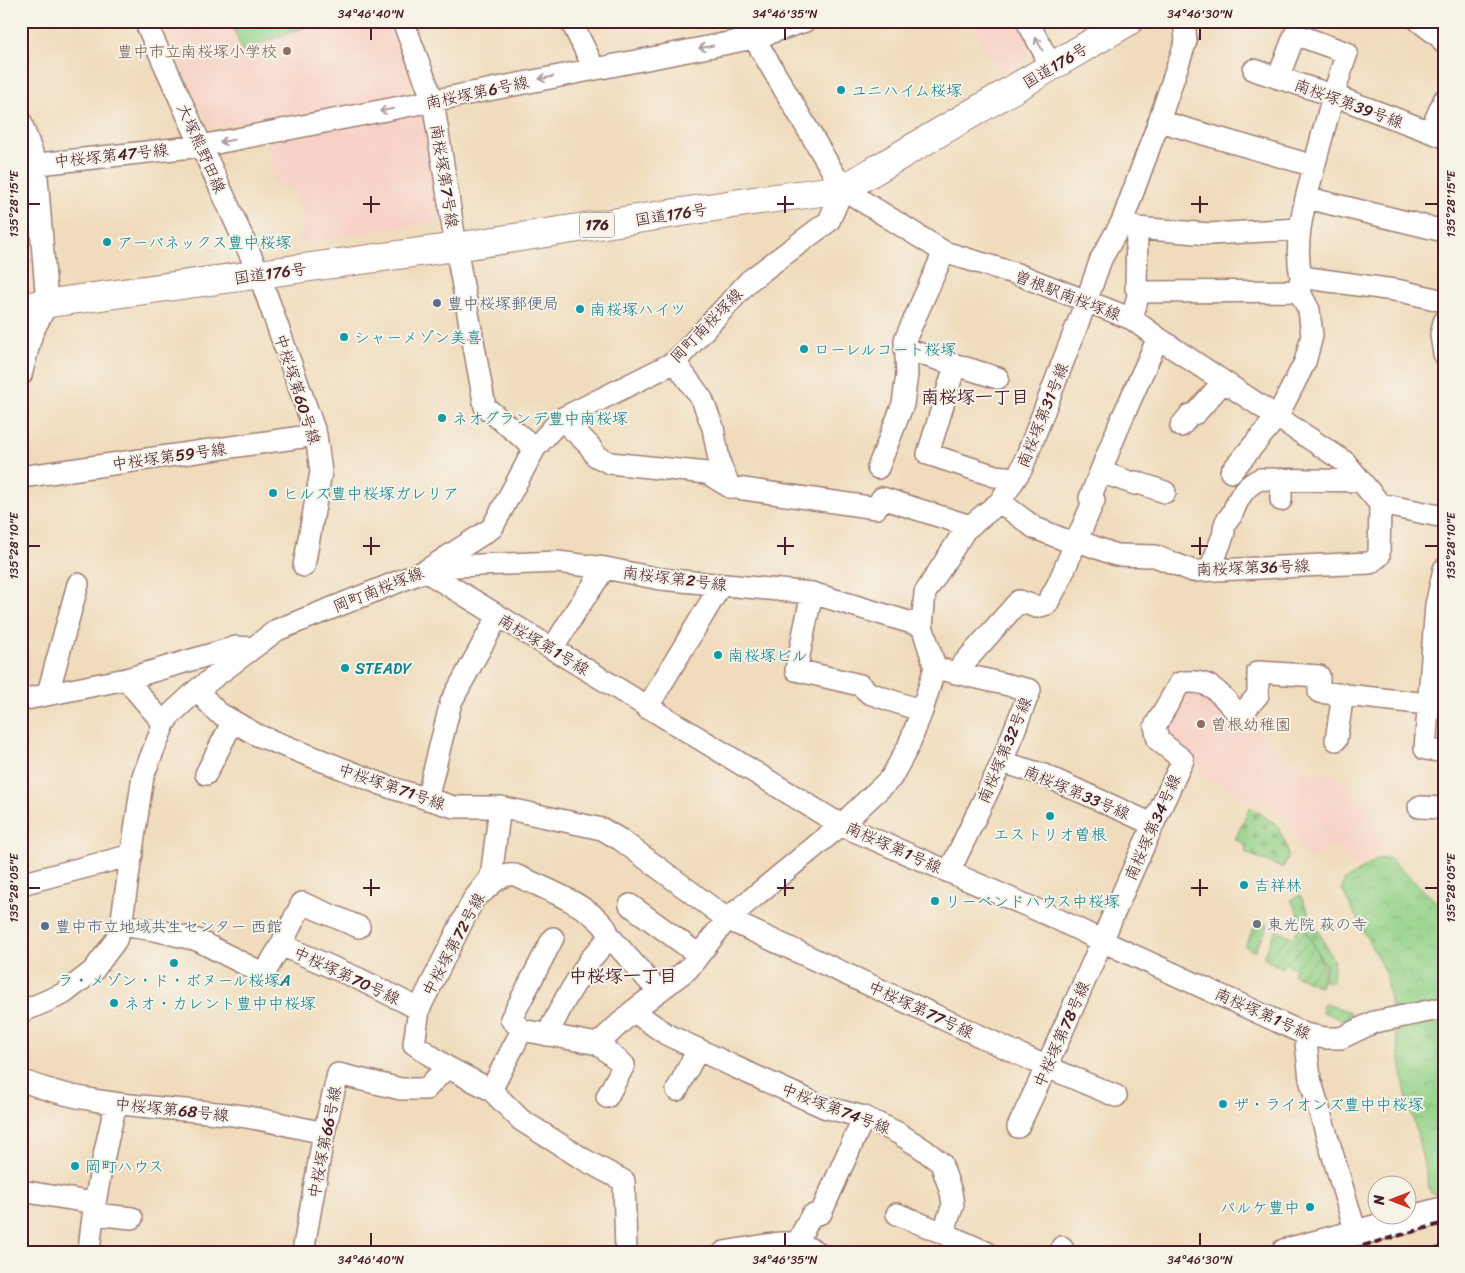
<svg xmlns="http://www.w3.org/2000/svg" width="1465" height="1273" viewBox="0 0 1465 1273" font-family="Sriracha,'Klee One',sans-serif">
	<style>
		.built { fill: #f7d1c6 }
		.cemetery { fill: url(#cemetery-stones); stroke: #6e7858 }
		.park { fill: url(#park-crowns); stroke: #6e7858 }
		.garden { fill: url(#garden-furrows); stroke: #6e7858 }
		.pitch { fill: #92d186; stroke: #6e7858 }
		.lines { fill: none; stroke-linecap: round; stroke-linejoin: round }
		.minor-casing { stroke: #9d7e74; stroke-width: 24 }
		.tertiary-casing { stroke: #9d7e74; stroke-width: 29 }
		.trunk-casing { stroke: #9d7e74; stroke-width: 30 }
		.minor { stroke: #fff; stroke-width: 21 }
		.tertiary { stroke: #fff; stroke-width: 26 }
		.trunk { stroke: #fff; stroke-width: 28 }
		.rail { stroke: #4a1f2b; stroke-width: 4; stroke-dasharray: 8 4; stroke-linecap: butt }
		.oneway { stroke: #ae9aa0 }
		.ticks { fill: none; stroke: #4a1f2b; stroke-width: 2 }
		.education-dot { fill: #8d6e63; stroke: #f7f3e8; stroke-width: 2 }
		.culture-dot { fill: #0f9aa8; stroke: #f7f3e8; stroke-width: 2 }
		.service-dot { fill: #5c6f8a; stroke: #f7f3e8; stroke-width: 2 }
		.worship-dot { fill: #6b7280; stroke: #f7f3e8; stroke-width: 2 }
		.labels { text-anchor: middle; stroke-width: 4; stroke-linejoin: round; paint-order: stroke }
		.shield { fill: #f7f3e8; stroke: #7e5f64; stroke-width: 1 }
		.shield-label { font-size: 15px; font-weight: bold; fill: #4a1f2b }
		.education-label { font-size: 16px; fill: #785e54; stroke: #f7f3e8; text-anchor: end }
		.street-label { font-size: 16px; fill: #4a1f2b; stroke: #f7f3e8 }
		.culture-label { font-size: 16px; fill: #0d838f; stroke: #f7f3e8; text-anchor: start }
		.service-label { font-size: 16px; fill: #4e5e75; stroke: #f7f3e8; text-anchor: start }
		.worship-label { font-size: 16px; fill: #5b616d; stroke: #f7f3e8; text-anchor: start }
		.neighbourhood-label { font-size: 18px; font-weight: bold; fill: #4a1f2b; stroke: #f7f3e8 }
		.neatline { fill: none; stroke: #4a1f2b; stroke-width: 2 }
		.ticks-label { font-size: 12px; text-anchor: middle; fill: #4a1f2b }
	</style>
	<defs>
		<pattern id="cemetery-stones" width="16" height="16" patternUnits="userSpaceOnUse" patternTransform="scale(1.25)"><rect width="16" height="16" fill="#92d186"/><path d="M2 7V4a2 2 0 0 1 4 0v3zM10 15v-3a2 2 0 0 1 4 0v3z" fill="#7fb374"/></pattern>
		<pattern id="park-crowns" width="20" height="18" patternUnits="userSpaceOnUse" patternTransform="scale(1.25)"><rect width="20" height="18" fill="#92d186"/><path d="M2 6a3 3 0 1 1 6 0M12 15a3 3 0 1 1 6 0" fill="none" stroke="#7fb374"/></pattern>
		<pattern id="garden-furrows" width="10" height="10" patternUnits="userSpaceOnUse" patternTransform="scale(1.25)"><rect width="10" height="10" fill="#92d186"/><path d="M-1 1l2-2M0 10L10 0M9 11l2-2" fill="none" stroke="#7fb374"/></pattern>
	</defs>
	<rect width="100%" height="100%" fill="#f7f3e8"/>
	<filter id="ink" filterUnits="userSpaceOnUse"><feTurbulence type="fractalNoise" baseFrequency=".02" numOctaves="2"/><feDisplacementMap in="SourceGraphic" scale="10" xChannelSelector="R" yChannelSelector="G"/><feConvolveMatrix kernelMatrix="1 2 1 2 8 2 1 2 1" color-interpolation-filters="sRGB"/></filter>
	<filter id="wash" filterUnits="userSpaceOnUse"><feTurbulence type="fractalNoise" baseFrequency=".0096" numOctaves="4" result="noise"/><feDisplacementMap in="SourceGraphic" scale="20" xChannelSelector="R" yChannelSelector="G"/><feGaussianBlur stdDeviation="1.12" result="paint"/><feColorMatrix in="noise" values="0 0 0 0 0 0 0 0 0 0 0 0 0 0 0 0 0 1.4 0 .05"/><feComposite in="paint" operator="in"/></filter>
	<g filter="url(#wash)">
		<rect width="100%" height="100%" fill="#f0dcbc"/>
		<path class="built" d="M161 21H388L410 80 404 96 210 128Z
			M978 21H1017L1036 53 1001 74 972 25Z
			M416 112 428 120 445 220 299 244 303 217 293 189 274 184 268 140Z
			M1192 685 1246 719 1277 749 1283 760 1309 772 1334 775 1377 818V855L1354 870 1336 844 1310 860 1303 853 1285 817 1253 797 1249 802 1186 767 1161 729Z"/>
		<path class="cemetery" d="M1250 807 1277 825 1287 847 1288 858 1283 868 1246 853 1245 845 1235 839Z
			M1300 895 1333 959 1334 967 1333 982 1324 981 1325 966 1291 900Z"/>
		<path class="park" d="M1389 858 1444 909V1194L1440 1195 1430 1192 1416 1129 1406 1096 1385 972 1342 890 1344 881 1378 859Z"/>
		<path class="garden" d="M1258 920H1260L1267 924 1268 926 1255 951H1253L1245 946Z
			M1300 925H1303C1312 944 1330 965 1320 987L1293 974 1295 968 1284 963 1282 968 1266 960 1264 955 1276 930 1292 937H1294Z
			M1329 1004 1350 1012 1352 1015 1348 1022 1322 1012 1323 1005Z"/>
		<path class="pitch" d="M231 21H321L242 51Z"/>
	</g>
	<g filter="url(#ink)">
		<g class="lines">
			<g class="minor-casing">
				<path id="minor" d="M145 21 259 274 316 435 321 472 304 566
					M403 21 433 101 456 247 485 407 535 448
					M571 21 594 68
					M744 21 843 189 944 252 1017 274 1132 319 1158 338 1345 462 1380 504 1444 517
					M1027 21 1052 67
					M1419 21 1441 38 1444 43
					M1254 70 1332 95 1444 137
					M1278 78 1295 34 1347 53C1334 90 1324 128 1314 167 1305 204 1293 239 1301 277L1401 291 1444 301
					M1159 121 1314 166
					M21 122 36 164 47 304 32 333 21 375
					M1430 132 1444 100
					M21 166 201 146 754 38 805 21
					M1307 198 1444 231
					M1122 222 1137 228 1209 234 1299 229
					M1137 228 1136 288 1139 292
					M1132 319 1139 292 1299 291 1301 277
					M1444 322 1441 335 1444 354
					M905 349 998 378
					M675 362 702 399 713 428 720 465 730 487
					M955 366 928 454 995 476 1015 478
					M561 419 589 445 596 456 610 463 707 473 730 487 876 508 882 498 970 526
					M1181 426 1190 415 1196 413 1223 382
					M878 468 903 404 907 374 905 340 944 252
					M1101 472 1135 484 1136 482 1165 492
					M1231 472 1277 417 1305 362 1312 336 1309 310 1299 291
					M21 477 316 435
					M1281 480V500
					M1000 502 1035 528 1075 544 1081 542 1116 555 1155 556 1193 571 1370 563 1379 556 1380 504
					M1444 569 1436 605 1425 749 1444 752
					M433 570 455 566 557 562 605 568 660 579 812 593 922 626
					M1210 570 1224 533C1223 528 1226 519 1231 516 1238 499 1243 487 1260 479L1361 481
					M425 571 841 825 1051 916 1102 941 1305 1034 1325 1038H1341L1374 1022 1444 1008
					M812 593 796 670 860 685 869 693 922 711
					M553 648 577 609 605 568
					M944 670 1030 690 1002 762 949 872
					M955 673 1019 601 1037 607 1047 604 1058 584 1094 500 1090 498 1120 423 1158 338
					M126 679 164 724
					M197 690 217 712 257 735 389 787 454 807H500L602 829 621 840 727 919 1047 1067 1116 1096
					M48 693 78 584
					M21 700 126 679 236 647 252 648
					M647 708 721 585
					M1336 740 1343 694
					M1002 762 1044 775 1152 824
					M206 774 233 721
					M427 799 451 702 498 616
					M500 807 491 877 473 900 419 1009 414 1044 447 1067 491 1090 521 1120 583 1159 624 1181 626 1252
					M1419 807 1444 808
					M21 884 132 855
					M483 892C492 883 502 873 515 875 540 886 588 905 604 926 607 929 608 934 610 937L658 991
					M630 905 699 955
					M121 925 155 930 197 940 264 974 281 945 359 979 419 1009
					M281 945 302 903 359 927
					M633 1011 666 1034 735 1067 824 1107 864 1117 898 1133 923 1149 941 1163 951 1192 953 1205 943 1233 986 1252
					M21 1012 63 994 93 971 116 940 121 925 143 776 164 724 170 715 197 690 277 630 425 571 492 528 535 448 561 419 675 362 749 281 829 221 843 189
					M522 1030 511 1019 553 938
					M1305 1034 1310 1079 1356 1233
					M547 1035 566 998 589 961 610 937
					M598 1044 633 1011 688 969 727 919 841 825 891 778 908 747 922 711 935 667 922 626 925 593 965 530 1000 502 1022 468 1086 302 1101 259 1122 222 1159 121 1186 41 1184 21
					M21 1080C88 1108 163 1106 234 1115 264 1119 294 1127 324 1133
					M491 1090 522 1030 598 1044 624 1065 607 1097
					M677 1090 698 1049
					M1018 1127C1077 1006 1125 881 1183 760L1158 740 1155 726 1180 683C1211 677 1221 695 1240 716L1258 695V672L1319 676V692L1427 704
					M21 1191 95 1203
					M94 1214 132 1218
					M897 1214 943 1233
					M797 1243 811 1216 821 1213 864 1117
					M1062 1247 1063 1252
					M89 1252C93 1202 104 1152 116 1104
					M303 1252 324 1133 338 1074 401 1089H426L447 1067
					M724 1252 779 1243H797L817 1252"/>
			</g>
			<g class="tertiary-casing">
				<path id="tertiary" d="M1285 1252 1444 1210"/>
			</g>
			<g class="trunk-casing">
				<path id="trunk" d="M21 307 456 247 753 201 843 189 1129 21"/>
			</g>
			<use href="#minor" class="minor"/>
			<use href="#tertiary" class="tertiary"/>
			<use href="#trunk" class="trunk"/>
			<path class="rail" d="M1340 1252 1444 1223
				M1424 1252 1444 1247"/>
		</g>
		<defs><path id="oneway-shaft" d="M-6 0H5M1.5-3L5.5 0L1.5 3" fill="none" stroke-width="1.6" stroke-linecap="round" stroke-linejoin="round" transform="scale(1.25)"/></defs>
		<g class="oneway">
			<use href="#oneway-shaft" transform="translate(1039 44) rotate(-118)"/>
			<use href="#oneway-shaft" transform="translate(706 47) rotate(169)"/>
			<use href="#oneway-shaft" transform="translate(546 78) rotate(168)"/>
			<use href="#oneway-shaft" transform="translate(387 110) rotate(169)"/>
			<use href="#oneway-shaft" transform="translate(227 141) rotate(169)"/>
		</g>
	</g>
	<path class="ticks" d="M371 28V40M785 28V40M1200 28V40M371 196V213M785 196V213M1200 196V213M28 204H40M363 204H380M777 204H794M1191 204H1208M1425 204H1438M371 537V555M785 537V555M1200 537V555M28 546H40M363 546H380M777 546H794M1191 546H1208M1425 546H1438M371 879V896M785 879V896M1200 879V896M28 888H40M363 888H380M777 888H794M1191 888H1208M1425 888H1438M371 1233V1246M785 1233V1246M1200 1233V1246"/>
	<g class="education-dot">
		<circle cx="287" cy="51" r="5"/>
		<circle cx="1201" cy="724" r="5"/>
	</g>
	<g class="culture-dot">
		<circle cx="841" cy="90" r="5"/>
		<circle cx="107" cy="242" r="5"/>
		<circle cx="580" cy="309" r="5"/>
		<circle cx="344" cy="337" r="5"/>
		<circle cx="804" cy="349" r="5"/>
		<circle cx="442" cy="418" r="5"/>
		<circle cx="273" cy="493" r="5"/>
		<circle cx="718" cy="655" r="5"/>
		<circle cx="345" cy="668" r="5"/>
		<circle cx="1050" cy="816" r="5"/>
		<circle cx="1244" cy="885" r="5"/>
		<circle cx="935" cy="901" r="5"/>
		<circle cx="174" cy="963" r="5"/>
		<circle cx="114" cy="1003" r="5"/>
		<circle cx="1223" cy="1104" r="5"/>
		<circle cx="75" cy="1166" r="5"/>
		<circle cx="1310" cy="1207" r="5"/>
	</g>
	<g class="service-dot">
		<circle cx="437" cy="303" r="5"/>
		<circle cx="45" cy="926" r="5"/>
	</g>
	<circle class="worship-dot" cx="1257" cy="924" r="5"/>
	<g class="labels">
		<rect class="shield" x="579.5" y="212.5" width="35" height="25" rx="4"/>
		<g class="shield-label">
			<text x="597" y="230">176</text>
		</g>
		<g class="education-label">
			<text x="277" y="57">豊中市立南桜塚小学校</text>
			<text x="1211" y="730" text-anchor="start">曽根幼稚園</text>
		</g>
		<g class="street-label">
			<text transform="translate(1055 65) rotate(-31)" y="6">国道176号</text>
			<text transform="translate(477 92) rotate(-12)" y="6">南桜塚第6号線</text>
			<text transform="translate(1349 103) rotate(20)" y="6">南桜塚第39号線</text>
			<text transform="translate(202 148) rotate(66)" y="6">大塚熊野田線</text>
			<text transform="translate(111 155) rotate(-6)" y="6">中桜塚第47号線</text>
			<text transform="translate(445 176) rotate(81)" y="6">南桜塚第7号線</text>
			<text transform="translate(671 214) rotate(-9)" y="6">国道176号</text>
			<text transform="translate(270 273) rotate(-8)" y="6">国道176号</text>
			<text transform="translate(1068 295) rotate(21)" y="6">曽根駅南桜塚線</text>
			<text transform="translate(706 325) rotate(-46)" y="6">岡町南桜塚線</text>
			<text transform="translate(298 389) rotate(72)" y="6">中桜塚第60号線</text>
			<text transform="translate(1042 415) rotate(-68)" y="6">南桜塚第31号線</text>
			<text transform="translate(169 456) rotate(-8)" y="6">中桜塚第59号線</text>
			<text transform="translate(1253 567) rotate(-2)" y="6">南桜塚第36号線</text>
			<text transform="translate(675 578) rotate(7)" y="6">南桜塚第2号線</text>
			<text transform="translate(378 589) rotate(-22)" y="6">岡町南桜塚線</text>
			<text transform="translate(544 644) rotate(31)" y="6">南桜塚第1号線</text>
			<text transform="translate(1004 750) rotate(-67)" y="6">南桜塚第32号線</text>
			<text transform="translate(392 786) rotate(19)" y="6">中桜塚第71号線</text>
			<text transform="translate(1077 792) rotate(23)" y="6">南桜塚第33号線</text>
			<text transform="translate(1152 827) rotate(-66)" y="6">南桜塚第34号線</text>
			<text transform="translate(894 847) rotate(24)" y="6">南桜塚第1号線</text>
			<text transform="translate(453 944) rotate(-62)" y="6">中桜塚第72号線</text>
			<text transform="translate(347 975) rotate(25)" y="6">中桜塚第70号線</text>
			<text transform="translate(921 1009) rotate(25)" y="6">中桜塚第77号線</text>
			<text transform="translate(1263 1013) rotate(24)" y="6">南桜塚第1号線</text>
			<text transform="translate(1061 1034) rotate(-66)" y="6">中桜塚第78号線</text>
			<text transform="translate(836 1108) rotate(21)" y="6">中桜塚第74号線</text>
			<text transform="translate(172 1109) rotate(6)" y="6">中桜塚第68号線</text>
			<text transform="translate(324 1142) rotate(-79)" y="6">中桜塚第66号線</text>
		</g>
		<g class="culture-label">
			<text x="851" y="96">ユニハイム桜塚</text>
			<text x="117" y="248">アーバネックス豊中桜塚</text>
			<text x="590" y="315">南桜塚ハイツ</text>
			<text x="354" y="343">シャーメゾン美喜</text>
			<text x="814" y="355">ローレルコート桜塚</text>
			<text x="452" y="424">ネオグランデ豊中南桜塚</text>
			<text x="283" y="499">ヒルズ豊中桜塚ガレリア</text>
			<text x="728" y="661">南桜塚ビル</text>
			<text x="355" y="674">STEADY</text>
			<text x="1050" y="840" text-anchor="middle">エストリオ曽根</text>
			<text x="1254" y="891">吉祥林</text>
			<text x="945" y="907">リーベンドハウス中桜塚</text>
			<text x="174" y="986" text-anchor="middle">ラ・メゾン・ド・ボヌール桜塚A</text>
			<text x="124" y="1009">ネオ・カレント豊中中桜塚</text>
			<text x="1233" y="1110">ザ・ライオンズ豊中中桜塚</text>
			<text x="85" y="1172">岡町ハウス</text>
			<text x="1300" y="1213" text-anchor="end">パルケ豊中</text>
		</g>
		<g class="service-label">
			<text x="447" y="309">豊中桜塚郵便局</text>
			<text x="55" y="932">豊中市立地域共生センター 西館</text>
		</g>
		<g class="worship-label">
			<text x="1267" y="930">東光院 萩の寺</text>
		</g>
		<g class="neighbourhood-label">
			<text x="975" y="403">南桜塚一丁目</text>
			<text x="623" y="982">中桜塚一丁目</text>
		</g>
	</g>
	<rect width="1465" height="1273" fill="none" stroke="#f7f3e8" stroke-width="55"/>
	<g transform="translate(1392 1200) rotate(270)"><circle r="24" fill="#f7f3e8" stroke="#b29e9c"/>
	<path d="M0-4L9 19L0 12L-9 19Z" fill="#c8321e"/>
	<text y="-8" font-size="14" font-weight="bold" text-anchor="middle" fill="#4a1f2b">N</text>
	</g>
	<rect x="28" y="28" width="1410" height="1218" class="neatline"/>
	<g class="ticks-label">
		<text x="371" y="18">34°46'40"N</text>
		<text x="785" y="18">34°46'35"N</text>
		<text x="1200" y="18">34°46'30"N</text>
		<text transform="translate(1451 204) rotate(-90)" y="4">135°28'15"E</text>
		<text transform="translate(14 204) rotate(-90)" y="4">135°28'15"E</text>
		<text transform="translate(1451 546) rotate(-90)" y="4">135°28'10"E</text>
		<text transform="translate(14 546) rotate(-90)" y="4">135°28'10"E</text>
		<text transform="translate(1451 888) rotate(-90)" y="4">135°28'05"E</text>
		<text transform="translate(14 888) rotate(-90)" y="4">135°28'05"E</text>
		<text x="371" y="1264">34°46'40"N</text>
		<text x="785" y="1264">34°46'35"N</text>
		<text x="1200" y="1264">34°46'30"N</text>
	</g>
</svg>
